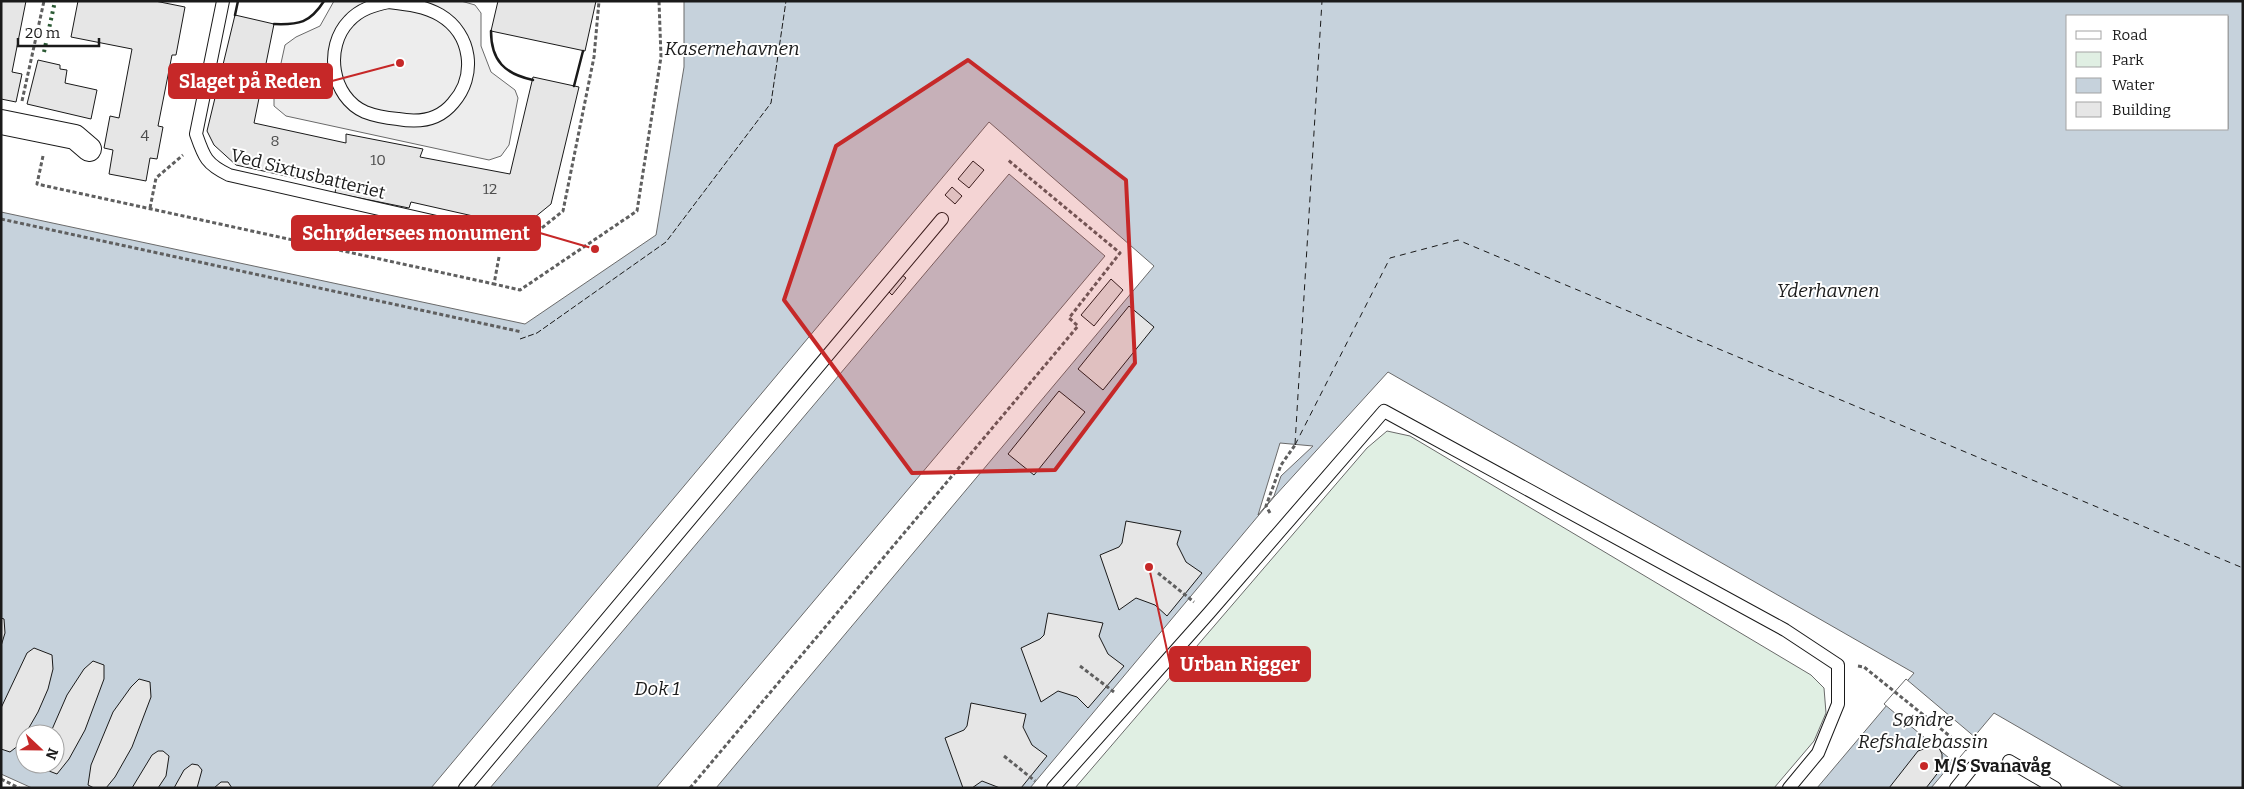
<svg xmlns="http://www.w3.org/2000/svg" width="2244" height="789" viewBox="0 0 2244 789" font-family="Bitter,serif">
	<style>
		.green { fill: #e0efe3; stroke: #6a6a6a }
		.parking { fill: #ededed; stroke: #6a6a6a }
		.water { fill: #c6d2dc; stroke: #6a6a6a; fill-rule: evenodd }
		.pier { fill: #fff; stroke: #6a6a6a }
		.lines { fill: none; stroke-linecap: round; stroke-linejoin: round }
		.ferry { stroke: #1a1a1a; stroke-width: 1; stroke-dasharray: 6 5; stroke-linecap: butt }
		.building { fill: #e6e6e6; stroke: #1a1a1a }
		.service-casing { stroke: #1a1a1a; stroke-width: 14 }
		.minor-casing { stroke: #1a1a1a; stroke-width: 26 }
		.path { stroke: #5f5f5f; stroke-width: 3; stroke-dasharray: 4 2.5; stroke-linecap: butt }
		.service { stroke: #fff; stroke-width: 12 }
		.minor { stroke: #fff; stroke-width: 24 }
		.hedge { stroke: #2b5a34; stroke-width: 4; stroke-dasharray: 2.5 4; stroke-linecap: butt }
		.fence { stroke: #1a1a1a; stroke-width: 1; stroke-dasharray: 6 2.5; stroke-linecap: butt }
		.wall { stroke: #1a1a1a; stroke-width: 2.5 }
		.marked { fill: #c62828; fill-opacity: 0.2; stroke: #c62828; stroke-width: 4; stroke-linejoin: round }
		.poi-dot { fill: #c62828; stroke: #fff; stroke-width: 2 }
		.labels { text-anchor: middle; stroke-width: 4; stroke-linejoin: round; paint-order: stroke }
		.number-label { font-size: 15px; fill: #4d4d4d }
		.street-label { font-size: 18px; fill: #1a1a1a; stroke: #fff }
		.poi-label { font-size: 18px; font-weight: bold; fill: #1a1a1a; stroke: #fff; text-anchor: start }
		.water-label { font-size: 19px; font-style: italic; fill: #1a1a1a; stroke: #fff }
		.leader { fill: none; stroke: #c62828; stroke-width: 2 }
		.callout-dot { fill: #c62828; stroke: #fff; stroke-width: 2 }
		.callout { fill: #c62828; stroke: #c62828; stroke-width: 2 }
		.callout-label { font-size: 19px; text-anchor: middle; font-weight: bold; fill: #fff }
	</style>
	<rect width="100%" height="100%" fill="#fff"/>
	<path class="green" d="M1387 431 1410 436 1811 675 1824 688 1826 713 1814 741 1774 788H1075L1367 448Z"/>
	<path class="parking" d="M334 1H461L475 5 481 13V46L491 72 515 90 518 98 509 145 501 156 489 160 286 116 274 106V95L285 45 296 37 320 26Z"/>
	<path class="water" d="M684 1H2243V788H2124L1994 713 1931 788H1817L1914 673 1388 372 1274 497 1030 788H716L1154 266 989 122 431 788H32L1 774V212L525 324 656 235 684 67ZM2068 16H2228V129H2068ZM25 734H55V764H25Z
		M1009 174 1105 256 656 788H490Z"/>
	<path class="pier" d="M1280 443 1313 446 1281 476 1274 496 1258 515Z
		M1906 679 1976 738 1955 763 1884 704Z"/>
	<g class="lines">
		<path class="ferry" d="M1295 444 1322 1
			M1295 445 1390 258 1458 240 2243 568"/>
	</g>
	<path class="building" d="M1 1H26L12 72 22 74 16 102 1 99Z
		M78 1H155L185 7 176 55H172L158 126 163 127 157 159 150 158 146 181 109 174 113 150 104 148 110 116 119 118 132 49 71 37Z
		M498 1H596L585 51 491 31Z
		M235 15 274 24 254 123 346 143V134L423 149 420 157 510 174 533 77 579 87 551 204 529 222 513 225 411 202 409 208 335 193 336 187 236 165 214 145 207 131Z
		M38 60 60 65V69L67 70 65 83 97 90 91 119 27 104Z
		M973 161 984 170 969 188 958 179Z
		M952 187 962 196 955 204 945 195Z
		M901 274 906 278 892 295 887 290Z
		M1111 279 1123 290 1094 326 1081 315Z
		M1129 306 1154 327 1103 390 1078 369Z
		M1059 391 1085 412 1034 475 1008 454Z
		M1126 521 1181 531 1177 544 1186 562 1202 573 1167 616 1155 605 1136 598 1119 610 1100 555 1119 547 1122 543Z
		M1048 613 1103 623 1099 636 1108 654 1124 666 1088 708 1077 697 1058 691 1041 702 1021 648 1040 639 1044 635Z
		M1 618 4 619 5 633 1 646Z
		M34 648 52 655 53 669 48 689 38 712 19 745 10 752 1 749V708L27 653Z
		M93 661 104 665V679L85 730 69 759 57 774 41 768 42 764H55V734H50L67 695 84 669Z
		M139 679 150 682 151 697 132 747 115 777 106 788H94L88 785 91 765 113 712 131 687Z
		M971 703 1026 714 1023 727 1032 745 1047 756 1021 788H1000L982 781 972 788H963L945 738 964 730 967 726Z
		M1932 746 1939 748 1942 754V761L1940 770 1926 788H1889L1918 751Z
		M158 751H163L169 756 166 776 158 788H132L152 755Z
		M192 764 198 765 202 770 197 788H174L184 770Z
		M221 782H228L232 788H214Z"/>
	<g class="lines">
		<g class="service-casing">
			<path id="service" d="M223 1 196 134C204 157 206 164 229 175L507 238
				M389 2C406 4 425 6 440 15 472 34 477 76 453 103 439 120 419 123 398 119 388 118 375 116 365 112 331 97 324 47 349 21 360 9 374 5 389 2Z
				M2009 761 2055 788
				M465 788 942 219
				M1053 788 1209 613 1384 411 1785 630 1838 665V704L1818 753 1789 788
				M1956 788 1972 768"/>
		</g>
		<g class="minor-casing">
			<path id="minor" d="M1 122 75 137 89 149"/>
		</g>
		<path class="path" d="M22 101 44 1
			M43 156 37 184 494 284
			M150 208 156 178 183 155
			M1 219 522 332
			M525 236 533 235 563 211 594 57 599 1
			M499 257 494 284 520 290 637 211 661 57 659 1
			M1270 513 1266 506 1281 465 1295 445
			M1158 573 1194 602
			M1080 666 1114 692
			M1858 666 1864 667 1967 750
			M1004 756 1035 781
			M1 779 19 788
			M690 788 1078 326 1069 318 1120 253 1008 160"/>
		<use href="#service" class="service"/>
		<use href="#minor" class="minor"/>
		<path class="hedge" d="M44 52 55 1"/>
		<path class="fence" d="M520 339 537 333 666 242 771 103 786 1"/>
		<path class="wall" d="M235 15 238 1
			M274 24C299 25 310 23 324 1
			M491 31C491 61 505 74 533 80
			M574 86 583 51"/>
	</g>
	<path class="marked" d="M968 60 1126 180 1135 363 1055 470 912 473 784 300 836 146Z"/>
	<circle class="poi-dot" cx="1924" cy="766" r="5"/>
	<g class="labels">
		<g class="number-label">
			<text x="145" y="141">4</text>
			<text x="275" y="146">8</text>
			<text x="378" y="165">10</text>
			<text x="490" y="194">12</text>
		</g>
		<g class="street-label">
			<text transform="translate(308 174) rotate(14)" y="6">Ved Sixtusbatteriet</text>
		</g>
		<g class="poi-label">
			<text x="1934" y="772">M/S Svanavåg</text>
		</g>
		<g class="water-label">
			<text x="732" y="55">Kasernehavnen</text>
			<text x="1828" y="297">Yderhavnen</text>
			<text x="657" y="695">Dok 1</text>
			<text x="1923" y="726">Søndre<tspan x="1923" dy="22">Refshalebassin</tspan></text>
		</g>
	</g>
	<path class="leader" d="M400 63L332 81M595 249L540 233M1149 567L1170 664"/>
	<g class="callout-dot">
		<circle cx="400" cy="63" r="5"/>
		<circle cx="595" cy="249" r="5"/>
		<circle cx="1149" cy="567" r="5"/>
	</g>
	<g class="callout">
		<rect x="169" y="64" width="163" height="34" rx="5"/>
		<rect x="292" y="216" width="248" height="34" rx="5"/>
		<rect x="1170" y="647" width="140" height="34" rx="5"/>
	</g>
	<g class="callout-label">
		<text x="250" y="88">Slaget på Reden</text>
		<text x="416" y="240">Schrødersees monument</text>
		<text x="1240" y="671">Urban Rigger</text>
	</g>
	<rect width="2244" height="789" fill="none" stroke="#1a1a1a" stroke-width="5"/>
	<rect x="2066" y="15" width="162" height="115" fill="#ffffff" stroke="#a3a3a3"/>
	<rect x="2076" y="31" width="25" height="8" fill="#ffffff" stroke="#a3a3a3"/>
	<text x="2112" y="40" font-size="15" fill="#1a1a1a">Road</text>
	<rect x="2076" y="52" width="25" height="15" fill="#e0efe3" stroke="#a3a3a3"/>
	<text x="2112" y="65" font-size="15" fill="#1a1a1a">Park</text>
	<rect x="2076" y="78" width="25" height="15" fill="#c6d2dc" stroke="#a3a3a3"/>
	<text x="2112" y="90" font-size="15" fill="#1a1a1a">Water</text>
	<rect x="2076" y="102" width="25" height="15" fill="#e6e6e6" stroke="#a3a3a3"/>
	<text x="2112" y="115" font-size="15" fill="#1a1a1a">Building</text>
	<g transform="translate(40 749) rotate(112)"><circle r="24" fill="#ffffff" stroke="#a3a3a3"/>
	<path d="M0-4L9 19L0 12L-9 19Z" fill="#c62828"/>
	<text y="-8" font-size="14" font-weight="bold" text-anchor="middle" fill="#1a1a1a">N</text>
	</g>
	<path d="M18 38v8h81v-8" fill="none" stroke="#1a1a1a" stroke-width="2.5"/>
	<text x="25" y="38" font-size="15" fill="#1a1a1a" stroke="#ffffff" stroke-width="4" paint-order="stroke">20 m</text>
</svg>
